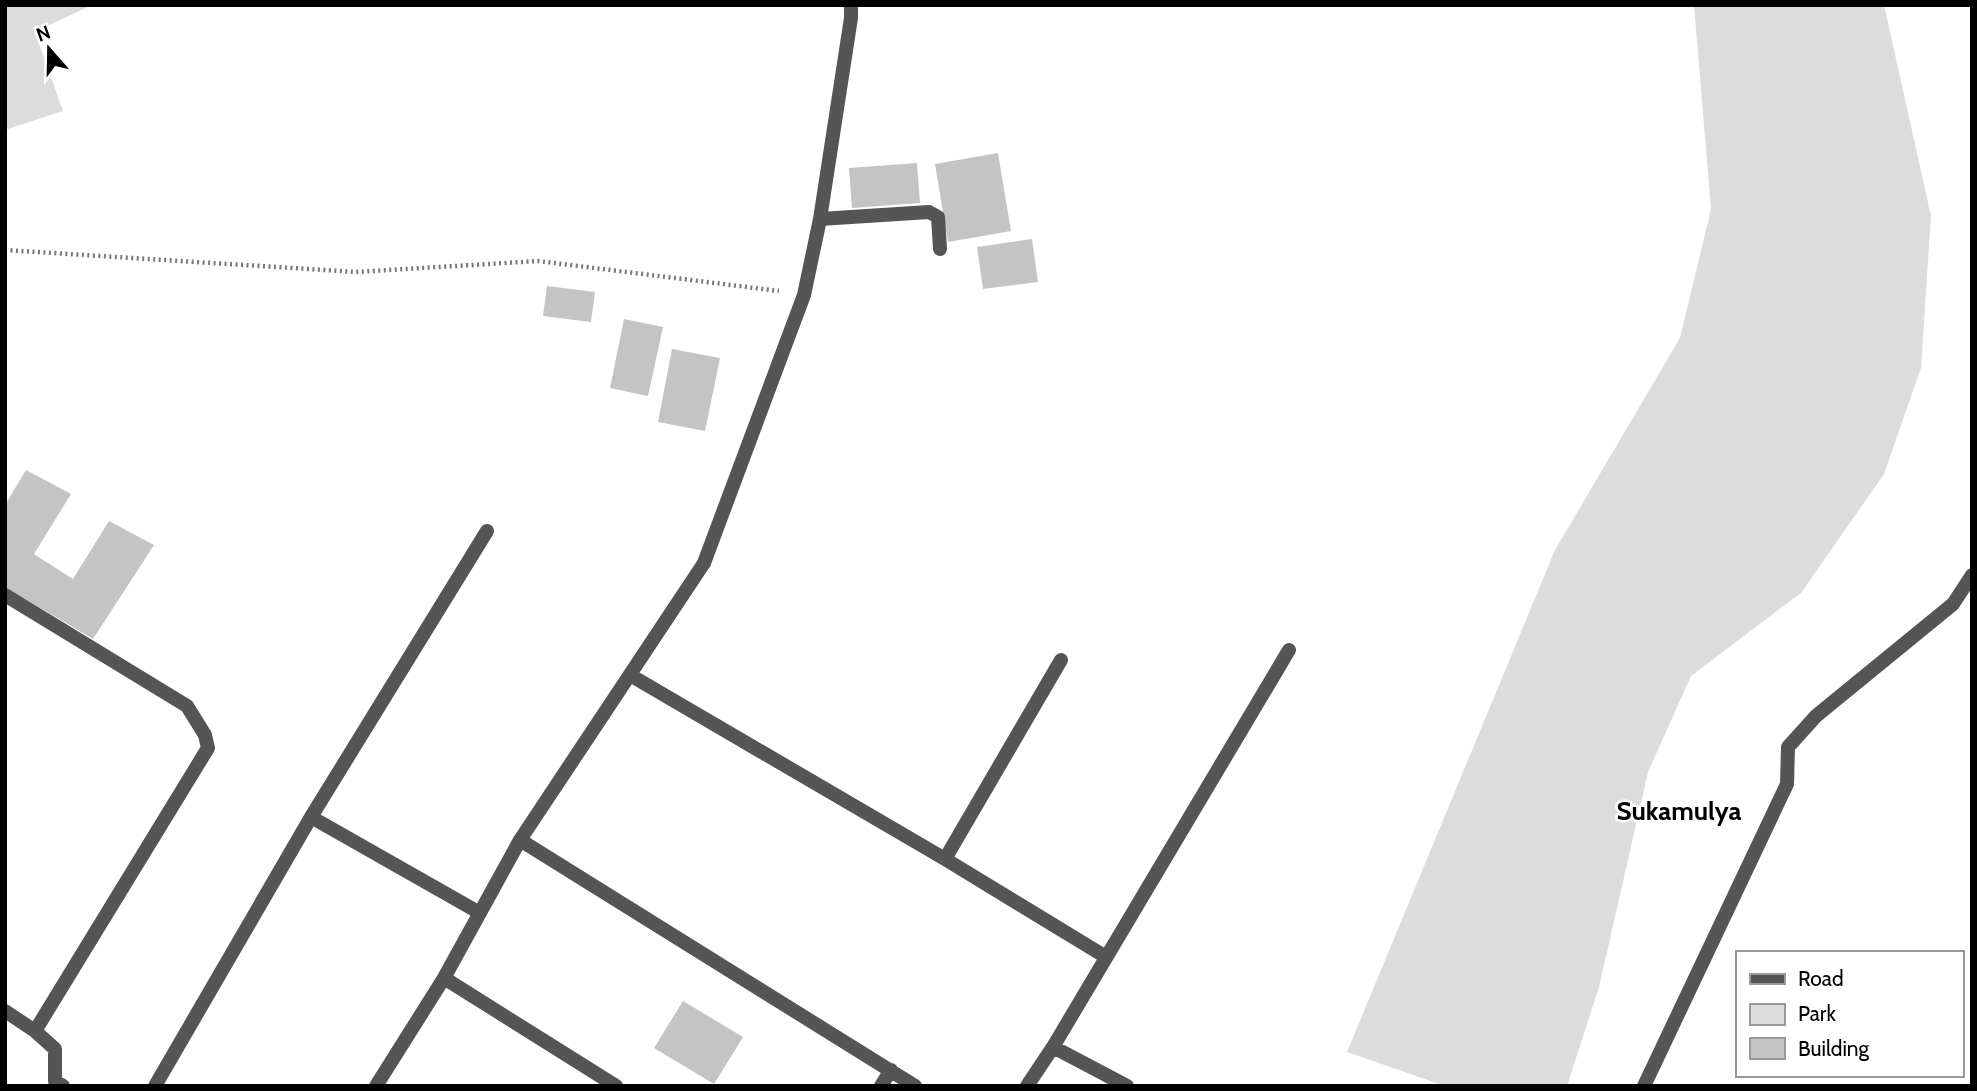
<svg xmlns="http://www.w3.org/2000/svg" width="1977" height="1091" viewBox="0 0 1977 1091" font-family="Cabin,sans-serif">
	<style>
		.green { fill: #dcdcdc }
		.building { fill: #c4c4c4 }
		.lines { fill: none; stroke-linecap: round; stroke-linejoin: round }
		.path { stroke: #777; stroke-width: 4.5; stroke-dasharray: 2 3.5; stroke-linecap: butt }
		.lane { stroke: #555; stroke-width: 14 }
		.street { stroke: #555; stroke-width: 14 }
		.labels { text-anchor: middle; stroke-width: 5; stroke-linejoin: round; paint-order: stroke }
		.quarter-label { font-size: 26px; font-weight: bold; fill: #000; stroke: #fff }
	</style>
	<rect width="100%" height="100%" fill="#fff"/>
	<path class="green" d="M5 5H92L35 32 63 111 5 130Z
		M1694 5H1884L1931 216 1921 368 1884 474 1801 593 1691 676 1648 772 1599 987 1567 1086H1445L1347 1052 1555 550 1680 338 1711 209Z"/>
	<path class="building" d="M998 153 1011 231 948 242 935 164Z
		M917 163 920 203 852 208 849 168Z
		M1032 239 1038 282 983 289 977 247Z
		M547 286 595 292 591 322 543 316Z
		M624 319 663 327 648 396 610 388Z
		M672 349 720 358 705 431 658 422Z
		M26 470 71 494 34 554 73 579 109 521 154 545 93 639 5 587V505Z
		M683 1001 743 1037 714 1084 654 1048Z"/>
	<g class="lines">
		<path class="path" d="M5 250 356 272 538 261 779 291"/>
		<path class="lane" d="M5 595 187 706 205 735 208 748 35 1031
			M630 675 945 859 1106 957
			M311 817 480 913
			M520 840 915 1086
			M945 859 1061 660
			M444 978 616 1086
			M5 1011 35 1031 55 1049V1081L63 1086
			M1053 1047 1127 1086
			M155 1086 311 817 487 531
			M376 1086 444 978 520 840 704 563
			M881 1086 891 1070
			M1027 1086 1053 1047 1289 650
			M1644 1086 1787 784 1788 747 1816 716 1953 604 1972 575"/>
		<path class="street" d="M820 219 929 212 938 217 940 249
			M704 563 804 295 820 219 851 18V5"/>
	</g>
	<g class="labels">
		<g class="quarter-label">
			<text x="1679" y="820">Sukamulya</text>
		</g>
	</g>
	<rect width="1977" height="1091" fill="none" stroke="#000000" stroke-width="14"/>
	<rect x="1736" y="951" width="228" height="126" fill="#ffffff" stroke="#999999" stroke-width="2"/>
	<rect x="1750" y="974" width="35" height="10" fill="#555555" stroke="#999999" stroke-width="2"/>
	<text x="1798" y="986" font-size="21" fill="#000000">Road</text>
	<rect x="1750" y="1004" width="35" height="21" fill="#dcdcdc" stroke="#999999" stroke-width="2"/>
	<text x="1798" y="1021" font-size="21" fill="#000000">Park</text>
	<rect x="1750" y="1038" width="35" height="21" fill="#c4c4c4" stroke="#999999" stroke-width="2"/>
	<text x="1798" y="1056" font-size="21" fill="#000000">Building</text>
	<g transform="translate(49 49) rotate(340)" stroke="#ffffff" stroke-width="5" paint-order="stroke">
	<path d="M0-5L12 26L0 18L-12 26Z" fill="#000000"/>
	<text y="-10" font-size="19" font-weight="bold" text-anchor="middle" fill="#000000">N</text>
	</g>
</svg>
